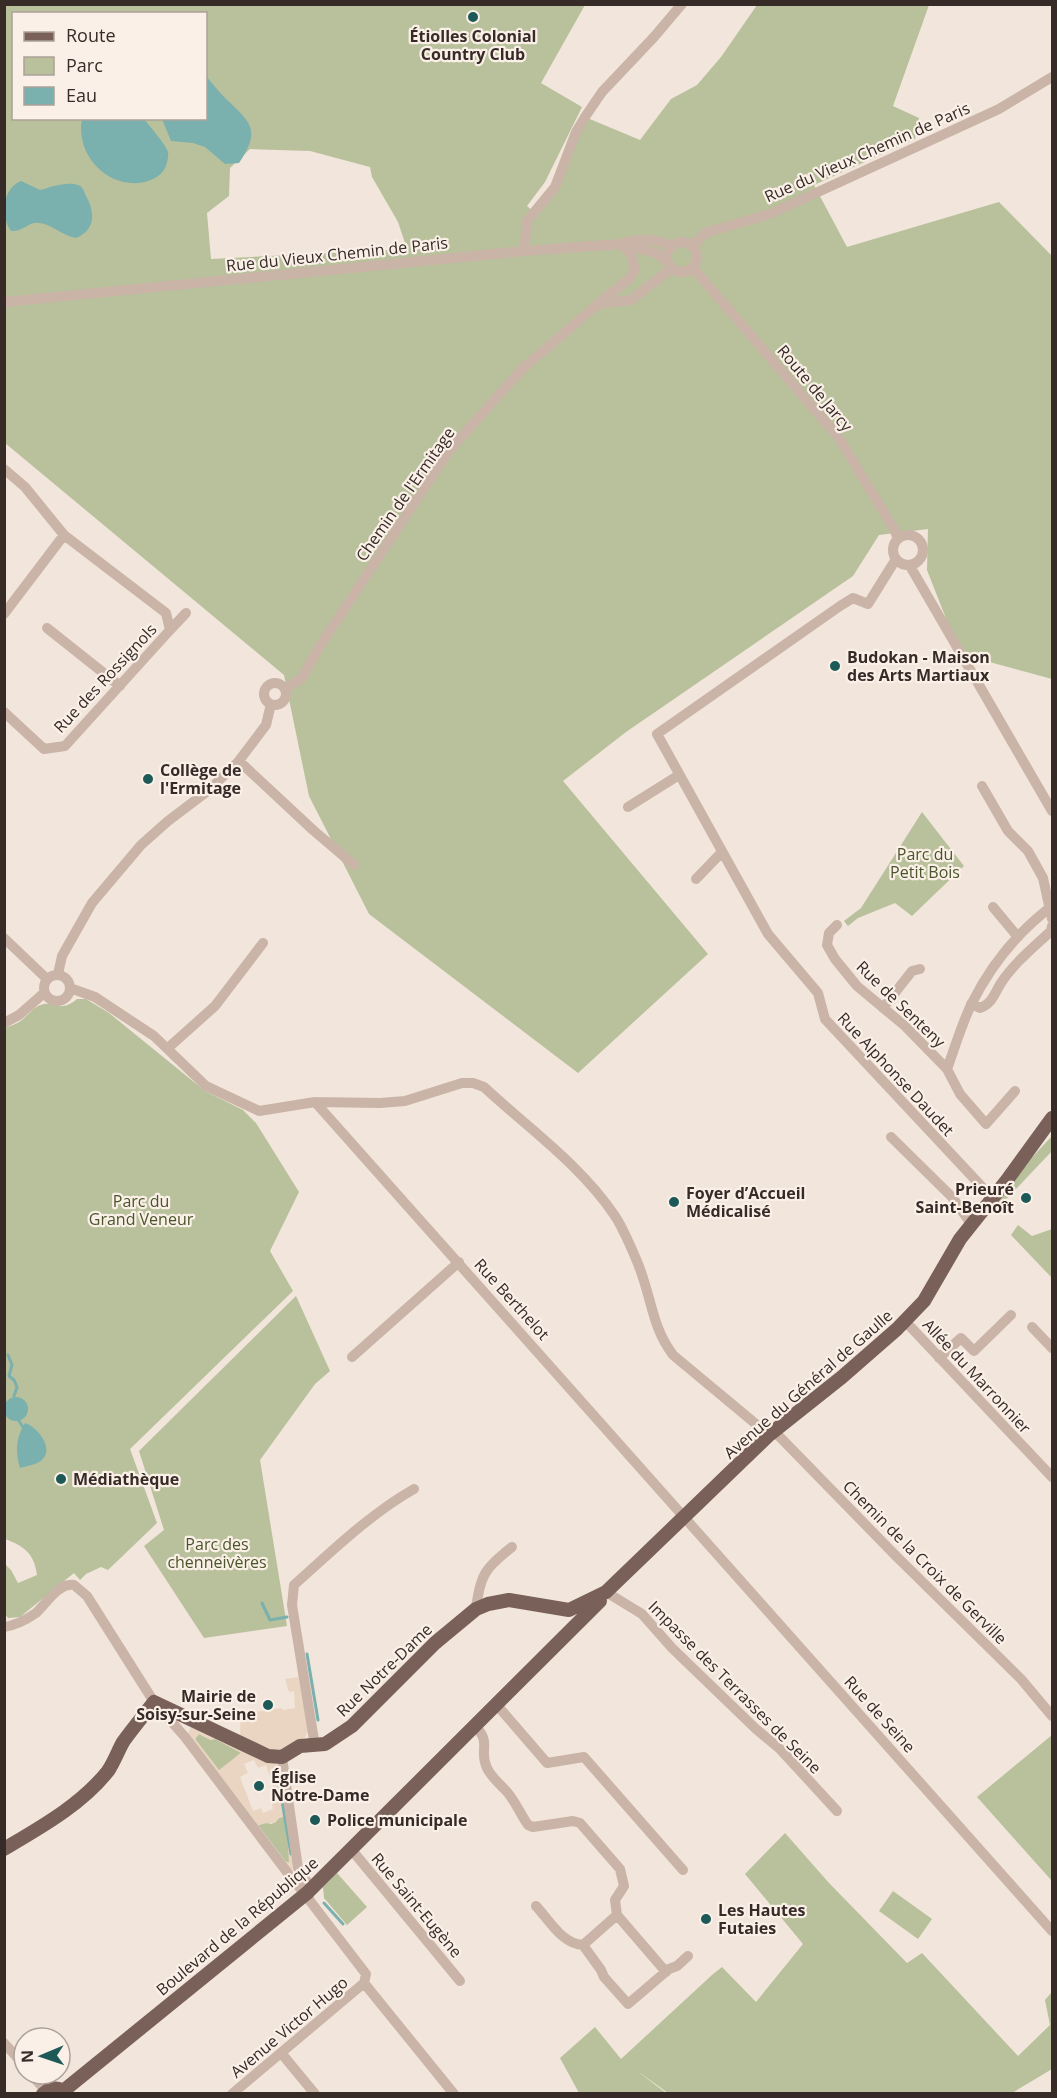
<svg xmlns="http://www.w3.org/2000/svg" width="1057" height="2098" viewBox="0 0 1057 2098" font-family="'Open Sans',sans-serif">
	<style>
		.green { fill: #b8c19b; fill-rule: evenodd }
		.plaza { fill: #ead5c2; fill-rule: evenodd }
		.water { fill: #7ab0ad }
		.lines { fill: none; stroke-linecap: round; stroke-linejoin: round }
		.stream { stroke: #7ab0ad; stroke-width: 3 }
		.minor { stroke: #cab4a7; stroke-width: 10 }
		.major { stroke: #796058; stroke-width: 14 }
		.poi-dot { fill: #1d5957; stroke: #faf0e7; stroke-width: 2 }
		.labels { text-anchor: middle; stroke-width: 4.5; stroke-linejoin: round; paint-order: stroke }
		.poi-label { font-size: 16px; font-weight: bold; fill: #372b28; stroke: #faf0e7; text-anchor: start }
		.street-label { font-size: 16px; fill: #372b28; stroke: #faf0e7 }
		.park-label { font-size: 16px; fill: #4a552b; stroke: #faf0e7 }
	</style>
	<rect width="100%" height="100%" fill="#f2e5db"/>
	<path class="green" d="M4 5H585L541 83 582 107 545 182 527 206 534 212 559 174 585 117 640 140 671 99 697 85 721 57 757 5H929L893 106 919 118 915 139 814 185 847 247 999 202 1052 256V679L960 654 927 570 928 529 879 535 853 576 626 732 563 781 708 954 578 1073 369 914 309 796 284 675 5 443ZM14 14H206V118H14ZM250 149 310 151 370 167 372 177 398 222 407 249 211 259 207 213 229 196 230 168Z
		M922 812 964 866 912 916 895 903 858 918 848 926 844 921 861 908Z
		M77 999H86L109 1013 205 1091 243 1110 256 1123 299 1192 270 1251 293 1291 130 1449 157 1523 108 1570 101 1567 86 1574 80 1580 74 1573 20 1617 8 1618 5 1614V1564L11 1570 18 1583 37 1575C34 1553 24 1546 5 1539V1028C10 1026 17 1024 22 1020 28 1015 34 1007 41 1005 54 1000 59 1014 77 999Z
		M1052 1136V1151L997 1209 992 1206 1023 1167Z
		M1018 1225 1032 1236 1052 1229V1278L1011 1235Z
		M296 1296 330 1371 315 1384 260 1460 287 1626 204 1638 144 1546 164 1530 139 1451Z
		M199 1734 211 1740 215 1738 242 1752 219 1771 195 1739Z
		M1052 1735V1881L977 1797Z
		M286 1816 290 1860 289 1862H286L258 1825 266 1823 272 1824 279 1818Z
		M785 1833 829 1883 907 1963 922 1953 1018 2056 1050 2025 1045 2000 1051 1993 1052 2069 1012 2093H668L636 2070 666 2093H579L560 2058 595 2027 621 2059 712 1975 722 1967 756 2002 803 1944 745 1874Z
		M337 1873 367 1907 347 1925 324 1898 323 1887Z
		M893 1891 932 1919 918 1939 879 1911Z"/>
	<path class="plaza" d="M299 1677 308 1731 305 1737 286 1751 273 1753 240 1737 241 1710H247L248 1713 282 1708 283 1710 295 1708 294 1691 289 1692 285 1679Z
		M191 1727 206 1733 211 1737 212 1736 277 1763 280 1766 293 1870H290L280 1855 286 1862H289L286 1816 279 1818 275 1823H266L256 1826 188 1734ZM199 1734 211 1740 215 1739 241 1753 219 1770 195 1739ZM254 1760 258 1768 266 1765 278 1801 272 1804 273 1809 263 1813 261 1808 253 1811 240 1777 248 1773 244 1764Z"/>
	<path class="water" d="M206 76C212 83 218 91 225 98 250 122 262 129 239 163L225 164 205 147 193 143 171 141 162 119 206 118Z
		M82 119H144C150 127 165 143 168 152 169 156 167 162 166 166 162 175 155 179 145 182 108 190 75 155 82 119Z
		M21 181 40 190C51 187 66 181 78 185 82 186 84 191 86 196 95 212 96 230 76 238 63 236 52 224 39 223 29 221 23 232 11 231 0 216 2 189 21 181Z
		M4 1409a12 12 0 1 1 24 0a12 12 0 1 1-24 0Z
		M25 1423C38 1427 57 1451 39 1462 34 1465 26 1466 20 1468 15 1451 16 1438 25 1423Z"/>
	<g class="lines">
		<path class="stream" d="M8 1355 12 1365 9 1376 14 1380 17 1387 14 1396
			M19 1421 23 1427
			M262 1603 270 1620 287 1617
			M307 1654 318 1720
			M277 1771 291 1854
			M324 1903 343 1924"/>
		<path class="minor" d="M667 257a15 15 0 1 1 30 0a15 15 0 1 1-30 0Z
			M623 243C640 238 657 239 673 246
			M692 246 705 233 770 214 999 109 1052 77
			M524 251 527 221 555 187 576 132 585 117 602 92 654 37 682 4
			M693 268 839 438 894 529 898 539
			M4 302 524 251 620 244 656 253 668 262
			M599 303 630 278 635 269 631 254 623 246
			M4 469 25 487 64 535 166 613 170 630 65 746 44 749 4 712
			M893 550a15 15 0 1 1 30 0a15 15 0 1 1-30 0Z
			M896 559 868 604 853 598 840 606 657 734 768 934 818 993 825 1019 983 1188
			M910 566 1052 811
			M4 614 64 535
			M47 628 120 686
			M170 630 186 613
			M264 694a11 11 0 1 1 22 0a11 11 0 1 1-22 0Z
			M285 689 302 678 319 647 448 452 522 369 598 304 631 300 672 268
			M239 761 313 830 354 865
			M982 786 1008 831 1028 851 1043 878 1052 919
			M628 807 679 775
			M696 879 722 852
			M993 907 1018 937
			M837 925 829 933 827 945 835 959 857 986 905 1026 947 1069 960 1094 986 1124 1015 1091
			M4 938 47 979
			M58 974 62 956 92 903 141 845 168 821 209 790 238 762 266 725 271 704
			M44 988a13 13 0 1 1 26 0a13 13 0 1 1-26 0Z
			M70 988 95 997 154 1036 206 1086 259 1111 315 1102 380 1103 405 1101 462 1083H473L484 1087C528 1128 581 1165 615 1216 623 1228 639 1264 643 1278 653 1308 654 1329 673 1355L769 1435
			M971 1004 980 1008C992 1004 994 994 1001 983 1014 963 1034 947 1051 931L1052 926
			M883 1008 912 971 920 969
			M4 1023 19 1015 44 993
			M168 1048 215 1006 263 943
			M947 1069C955 1047 962 1023 972 1003 991 965 1019 931 1052 906
			M315 1102 1052 1931
			M891 1137 952 1197 972 1225
			M905 1321 1052 1477
			M1032 1327 1052 1348
			M352 1357 459 1262
			M939 1358 961 1338 974 1351 1011 1315
			M774 1431 896 1556 1021 1679 1052 1716
			M606 1592 642 1614 672 1648 756 1729 780 1749 837 1811
			M476 1609C480 1575 485 1568 512 1547
			M4 1627C17 1625 26 1620 36 1613 47 1603 58 1583 74 1585L87 1596 154 1702 185 1737 290 1876 300 1888 307 1893
			M496 1704 547 1763 584 1757 683 1870
			M474 1725C493 1743 478 1750 487 1768 491 1777 501 1785 508 1793 516 1803 521 1815 528 1825L533 1827 573 1821 580 1823 620 1869 624 1886 615 1900 617 1915 583 1945C562 1944 549 1920 536 1906
			M315 1746 292 1605 294 1585C332 1551 370 1514 414 1489
			M282 1757 298 1868 307 1882V1893L310 1901 366 1974 364 1983 454 2094
			M351 1849 460 1981
			M617 1915 666 1972
			M583 1945 601 1970 604 1977 628 2004 669 1969 677 1966 688 1956
			M4 2043 24 2065
			M282 2054 315 2094
			M31 2074 45 2090
			M232 2094 364 1983"/>
		<path class="major" d="M4 1849C41 1827 81 1805 108 1771 114 1762 118 1751 123 1742 133 1728 144 1715 154 1702L268 1756 282 1757 300 1746 325 1744 352 1726 435 1643 476 1609 488 1604 509 1600 569 1610 606 1592 769 1435 842 1377 897 1329 924 1301 960 1239 1007 1180 1052 1118
			M62 2092 307 1893 600 1601
			M43 2094 51 2088 59 2089 63 2094"/>
	</g>
	<g class="poi-dot">
		<circle cx="473" cy="17" r="6"/>
		<circle cx="835" cy="666" r="6"/>
		<circle cx="148" cy="779" r="6"/>
		<circle cx="1026" cy="1198" r="6"/>
		<circle cx="674" cy="1202" r="6"/>
		<circle cx="61" cy="1479" r="6"/>
		<circle cx="268" cy="1705" r="6"/>
		<circle cx="259" cy="1786" r="6"/>
		<circle cx="315" cy="1820" r="6"/>
		<circle cx="706" cy="1919" r="6"/>
	</g>
	<g class="labels">
		<g class="poi-label">
			<text x="473" y="42" text-anchor="middle">Étiolles Colonial<tspan x="473" dy="18">Country Club</tspan></text>
			<text x="847" y="663">Budokan - Maison<tspan x="847" dy="18">des Arts Martiaux</tspan></text>
			<text x="160" y="776">Collège de<tspan x="160" dy="18">l'Ermitage</tspan></text>
			<text x="1014" y="1195" text-anchor="end">Prieuré<tspan x="1014" dy="18">Saint-Benoît</tspan></text>
			<text x="686" y="1199">Foyer d’Accueil<tspan x="686" dy="18">Médicalisé</tspan></text>
			<text x="73" y="1485">Médiathèque</text>
			<text x="256" y="1702" text-anchor="end">Mairie de<tspan x="256" dy="18">Soisy-sur-Seine</tspan></text>
			<text x="271" y="1783">Église<tspan x="271" dy="18">Notre-Dame</tspan></text>
			<text x="327" y="1826">Police municipale</text>
			<text x="718" y="1916">Les Hautes<tspan x="718" dy="18">Futaies</tspan></text>
		</g>
		<g class="street-label">
			<text transform="translate(867 152) rotate(-24)" y="6">Rue du Vieux Chemin de Paris</text>
			<text transform="translate(337 254) rotate(-6)" y="6">Rue du Vieux Chemin de Paris</text>
			<text transform="translate(815 388) rotate(50)" y="6">Route de Jarcy</text>
			<text transform="translate(405 494) rotate(-55)" y="6">Chemin de l'Ermitage</text>
			<text transform="translate(105 678) rotate(-47)" y="6">Rue des Rossignols</text>
			<text transform="translate(901 1004) rotate(44)" y="6">Rue de Senteny</text>
			<text transform="translate(896 1074) rotate(47)" y="6">Rue Alphonse Daudet</text>
			<text transform="translate(512 1299) rotate(48)" y="6">Rue Berthelot</text>
			<text transform="translate(977 1376) rotate(47)" y="6">Allée du Marronnier</text>
			<text transform="translate(808 1384) rotate(-41)" y="6">Avenue du Général de Gaulle</text>
			<text transform="translate(925 1562) rotate(45)" y="6">Chemin de la Croix de Gerville</text>
			<text transform="translate(384 1670) rotate(-44)" y="6">Rue Notre-Dame</text>
			<text transform="translate(735 1687) rotate(45)" y="6">Impasse des Terrasses de Seine</text>
			<text transform="translate(880 1714) rotate(48)" y="6">Rue de Seine</text>
			<text transform="translate(417 1905) rotate(50)" y="6">Rue Saint-Eugène</text>
			<text transform="translate(237 1926) rotate(-40)" y="6">Boulevard de la République</text>
			<text transform="translate(289 2027) rotate(-40)" y="6">Avenue Victor Hugo</text>
		</g>
		<g class="park-label">
			<text x="925" y="860">Parc du<tspan x="925" dy="18">Petit Bois</tspan></text>
			<text x="141" y="1207">Parc du<tspan x="141" dy="18">Grand Veneur</tspan></text>
			<text x="217" y="1550">Parc des<tspan x="217" dy="18">chenneivères</tspan></text>
		</g>
	</g>
	<rect width="1057" height="2098" fill="none" stroke="#372b28" stroke-width="12"/>
	<rect x="12" y="12" width="195" height="108" fill="#faf0e7" stroke="#aca19b" stroke-width="1.5"/>
	<rect x="24" y="32" width="30" height="9" fill="#796058" stroke="#aca19b" stroke-width="1.5"/>
	<text x="66" y="42" font-size="18" fill="#372b28">Route</text>
	<rect x="24" y="57" width="30" height="18" fill="#b8c19b" stroke="#aca19b" stroke-width="1.5"/>
	<text x="66" y="72" font-size="18" fill="#372b28">Parc</text>
	<rect x="24" y="87" width="30" height="18" fill="#7ab0ad" stroke="#aca19b" stroke-width="1.5"/>
	<text x="66" y="102" font-size="18" fill="#372b28">Eau</text>
	<g transform="translate(42 2056) rotate(268)"><circle r="28" fill="#faf0e7" stroke="#aca19b" stroke-width="1.5"/>
	<path d="M0-4.5L10 22L0 15L-10 22Z" fill="#1d5957"/>
	<text y="-9" font-size="16" font-weight="bold" text-anchor="middle" fill="#372b28">N</text>
	</g>
</svg>
